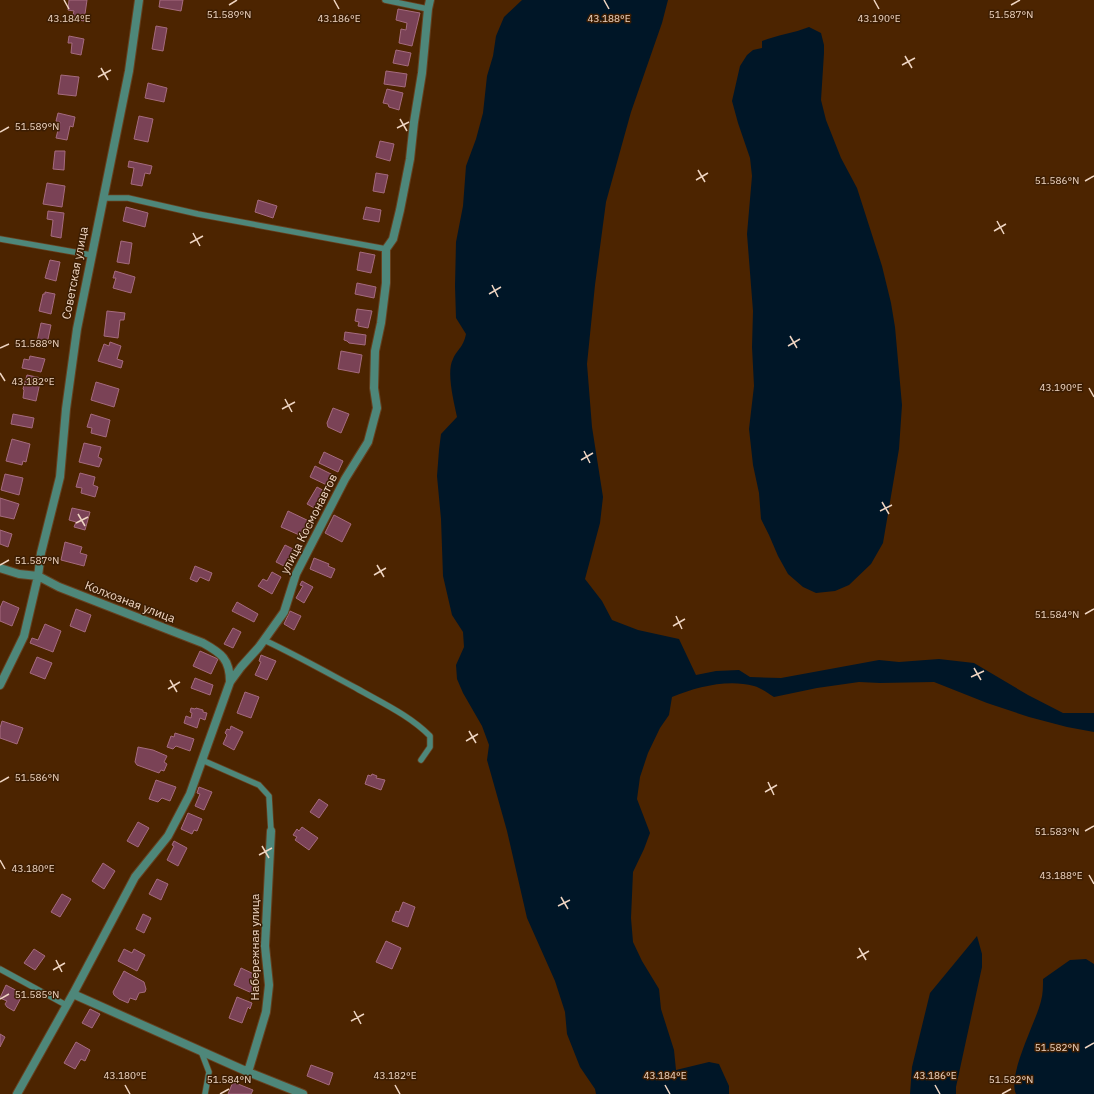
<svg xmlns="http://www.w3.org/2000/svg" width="1094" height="1094" viewBox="0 0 1094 1094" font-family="'IBM Plex Sans',sans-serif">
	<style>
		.water { fill: #001627 }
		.building { fill: #7a4256; stroke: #a56b7e }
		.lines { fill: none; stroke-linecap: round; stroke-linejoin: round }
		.lane-casing { stroke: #66401f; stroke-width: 7 }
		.street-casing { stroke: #66401f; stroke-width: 10 }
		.lane { stroke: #4e877a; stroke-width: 5.5 }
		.street { stroke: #4e877a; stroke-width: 8 }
		.ticks { fill: none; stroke: #efd5c2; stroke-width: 1.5 }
		.labels { text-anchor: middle; stroke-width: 3; stroke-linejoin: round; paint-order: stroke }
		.street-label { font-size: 12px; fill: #efd5c2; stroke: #3c1d02 }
		.ticks-label { font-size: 10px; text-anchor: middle; fill: #efd5c2; stroke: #3c1d02; stroke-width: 3; stroke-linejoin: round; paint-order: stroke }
	</style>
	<rect width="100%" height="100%" fill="#4c2400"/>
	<path class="water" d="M522 0H668L662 23 631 112 606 202 595 285 587 364 592 427 603 497 600 523 585 579 602 601 612 620 638 630 679 639 696 675 716 671 739 670 750 677 781 678 879 660 899 662 939 659 974 663 1028 695 1063 713H1094V732L1067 727 1029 717 987 703 934 682 880 683 859 682 817 688 774 697C768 693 761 688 754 686 727 679 697 687 672 697L669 715 660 728 648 753 640 777 637 799 650 833 644 849 633 872 631 918 633 942 642 961 659 989 661 1009 674 1050 676 1070 709 1062 719 1064 729 1086V1094H596L595 1089 580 1067 567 1034 565 1012 555 981 527 918 507 831 487 760 489 745 482 726 463 693 457 679 456 665 464 647 463 632 452 615 443 576 441 519 437 476 439 450 441 434 457 417C454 402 446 372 453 359 458 348 463 348 466 334L456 318 455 286 456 242 463 206 466 166 476 139 483 113 487 76 493 56 496 36 504 17Z
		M809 27 821 33 824 45V53L821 100 826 120 841 158 857 188 882 266 891 303 895 327 902 405 899 449 883 543 871 564 849 585 835 591 816 593 803 587 788 574 778 556 769 535 761 519 759 493 753 465 749 429 754 386 752 347 753 311 747 234 752 176 750 158 738 123 732 101 740 66 747 55 753 50 762 48V41C777 35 794 33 809 27Z
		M977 936 982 954V967L956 1087V1094H910L912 1067 930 993Z
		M1086 959 1094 964V1094H1016C1007 1075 1036 1022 1041 1001 1043 994 1043 986 1043 979L1070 960Z"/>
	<path class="building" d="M69 0H87L84 21 72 19 74 11 68 10Z
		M160 0H183L181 11 159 7Z
		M398 9 420 13 412 46 399 43 401 29 406 30 407 23 396 20Z
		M156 26 167 28 163 51 152 49Z
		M69 36 84 39 81 55 71 53 72 43H68Z
		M396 50 411 53 408 66 393 63Z
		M386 71 407 74 405 87 384 84Z
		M61 75 79 77 76 96 58 94Z
		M148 83 167 88 164 102 145 98Z
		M387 89 403 93 399 110 389 107 388 104 383 103Z
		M58 113 75 117 73 127 70 126 67 140 56 138 60 122 56 121Z
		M139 116 153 119 148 142 134 139Z
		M380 141 394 144 390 161 376 157Z
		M55 151H65L64 170 53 169Z
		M129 161 152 166 150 174 145 173 142 186 131 184 134 168 128 167Z
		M376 173 388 175 384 193 373 191Z
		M47 183 65 186 62 207 43 204Z
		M258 200 277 206 273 218 255 212Z
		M126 207 148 213 145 227 123 221Z
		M366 207 381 210 379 222 363 219Z
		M48 211 64 213 61 238 51 236 53 220 47 219Z
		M121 241 132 243 129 264 117 262Z
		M360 252 375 255 371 273 357 270Z
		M50 260 60 262 56 281 45 278Z
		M115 271 135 277 131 293 113 288 116 278H113Z
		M357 283 376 287 374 298 355 294Z
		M45 292 55 294 51 314 39 311 43 294H45Z
		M357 309 372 311 368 328 358 326 359 322 355 321Z
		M107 311 125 313 124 320H120L118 338 104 336Z
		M41 323 51 325 47 344 37 342Z
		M345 332 366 335 365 345 349 343 347 341 344 340Z
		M110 342 121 346 117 359 123 361 121 368 98 361 104 344 109 346Z
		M341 351 362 355 359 373 338 369Z
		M30 356 45 359 41 372 22 368 24 359 29 360Z
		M27 375 41 378 36 401 23 398 24 390 23 389Z
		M96 382 119 389 114 407 91 400Z
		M333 408 349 414 341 433 328 427 327 423Z
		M13 414 34 418 32 428 11 424Z
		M91 414 110 420 106 437 91 433 92 428 87 427Z
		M12 439 30 444 26 462 23 461 22 465 6 461Z
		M84 443 101 447 98 457 102 459 99 467 79 462Z
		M324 452 343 461 338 472 319 463Z
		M315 466 335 476 329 486 310 477Z
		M80 473 95 477 93 485 98 487 95 497 81 493 82 488 76 487Z
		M5 474 23 478 19 495 1 490Z
		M317 487 328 493 318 510 307 504Z
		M0 498 19 504 14 519 0 516Z
		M72 508 90 512 85 530 74 527 76 522 69 520Z
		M288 511 311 522 304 537 281 527Z
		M334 515 351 524 342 542 325 533Z
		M0 530 12 534 8 547 0 544Z
		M65 542 82 547 80 553 87 555 84 566 61 560Z
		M285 545 295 550 286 567 276 562Z
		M314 558 329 564 328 566 335 569 331 578 310 569Z
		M195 566 212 573 209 581 200 577 197 582 190 579Z
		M272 572 281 577 272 594 258 586 263 579 267 581Z
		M302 581 313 587 304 603 296 598 303 586 300 585Z
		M3 601 19 608 12 626 0 621V608Z
		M237 602 258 614 254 622 232 611Z
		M76 609 91 615 85 632 70 626Z
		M290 611 301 616 294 630 284 624Z
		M45 624 61 631 53 652 30 643 32 638 38 640Z
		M233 628 241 632 233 648 224 644Z
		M200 651 218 659 211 674 193 666Z
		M261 655 276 661 267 680 255 675 261 662 259 661Z
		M37 657 52 663 45 679 30 673Z
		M195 678 213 685 210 695 191 688Z
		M245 692 259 697 251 718 237 713Z
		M191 708 195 709 196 708 203 710V712L207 713 205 720 200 718 197 728 184 723 186 716 191 718 192 713 190 712Z
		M2 721 23 728 17 744 0 738V728Z
		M231 726 243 732 234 750 223 744 227 735 225 733 227 729 230 730Z
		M175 733 194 739 190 751 176 746 173 749 167 747 171 736 174 737Z
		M138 747 153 750 167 756 164 762 167 764 164 771 161 770 159 773 137 765 135 762Z
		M372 774 377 776 376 778 385 780 381 790 365 784 368 775 371 776Z
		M156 780 176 787 170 801 162 798 158 802 149 799Z
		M199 787 212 792 204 810 195 806 200 794 197 793Z
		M319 799 328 805 319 818 310 812Z
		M188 813 202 819 197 831 194 830 192 834 181 829Z
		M138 822 149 828 138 847 127 841Z
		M302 827 318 838 309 850 295 840 297 837 293 835 297 829 299 831Z
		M174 841 187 848 178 866 167 860 174 846 172 845Z
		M103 863 115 871 104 889 92 881Z
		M157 879 168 884 161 900 149 894Z
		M62 894 71 899 60 917 51 912Z
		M403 902 415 907 408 927 392 921 396 911 399 912Z
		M143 914 151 918 144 933 136 929Z
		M386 941 401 948 392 969 376 962Z
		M34 949 45 956 35 970 24 963Z
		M124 949 132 953 134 949 145 955 137 971 118 961Z
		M241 968 256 975 252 985 257 987 254 994 234 985Z
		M124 971 144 982 146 989 145 992 139 993 136 1000 130 998 128 1003 119 999 114 995 113 992Z
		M6 985 23 994 14 1011 7 1007 5 1004 7 1001 0 998Z
		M237 997 252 1003 250 1009 248 1007 242 1023 229 1018Z
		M90 1009 100 1014 92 1028 82 1023Z
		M0 1034 5 1037 0 1047Z
		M76 1042 90 1050 85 1061 81 1059 75 1069 64 1063Z
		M311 1065 333 1073 329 1085 307 1076Z
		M233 1082 253 1090 251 1094H228Z"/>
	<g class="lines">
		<g class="lane-casing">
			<path id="lane" d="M385 0 428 9
				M103 198H128L198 214 386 249
				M0 239 91 255
				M264 640C296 655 326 672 356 688 382 703 409 715 430 736V747L421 760
				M202 760 259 785 269 796 271 831
				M0 969 66 1005
				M201 1051 209 1072 205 1094"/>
		</g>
		<g class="street-casing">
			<path id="street" d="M0 568 19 574 38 576 59 587 203 643C221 653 230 659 230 682
				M0 685 24 636 38 576 41 553 60 477 66 409 77 329 129 71 139 0
				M73 994 248 1072 303 1094
				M248 1072 266 1012 269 985 265 946 271 831
				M17 1094 73 994 135 877 168 836 190 794 230 682 241 667 259 647 284 612 296 574 345 479 368 442 377 408 374 388 375 351 381 323 386 283V249L393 239 400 210 410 159 414 122 422 73 428 9 430 0"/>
		</g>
		<use href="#lane" class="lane"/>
		<use href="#street" class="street"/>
	</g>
	<path class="ticks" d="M64 0 69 9M334 0 339 9M604 0 609 9M874 0 879 9M229 5 237 0M1011 5 1020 0M905 56 912 68M902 65 915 58M101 68 108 80M98 77 111 70M400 119 407 131M397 128 409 122M0 132 9 127M698 170 705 182M696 180 708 173M1085 181 1094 176M997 221 1004 234M994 231 1006 224M193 233 200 246M190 243 203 236M492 285 498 297M489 294 501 287M790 336 797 348M788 346 800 339M0 348 9 344M0 373 5 381M1089 388 1094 397M285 399 292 412M282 409 295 402M584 451 590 463M581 460 593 453M882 502 889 514M880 511 892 505M78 514 85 526M76 523 88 517M0 565 9 560M377 565 384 577M374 575 386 568M1085 614 1094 609M676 616 682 629M673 626 685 619M974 668 981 680M971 677 984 671M170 680 177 692M168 689 180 682M469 731 476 743M466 741 478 734M0 782 9 777M768 782 774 795M765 792 777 785M1085 831 1094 826M262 846 269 858M259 855 272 848M0 860 5 869M1089 875 1094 884M561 897 568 909M558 906 570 900M859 948 866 960M857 958 869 951M56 960 62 972M53 970 65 963M0 999 9 994M354 1011 361 1024M351 1021 364 1014M1085 1048 1094 1043M125 1085 130 1094M395 1085 400 1094M665 1085 670 1094M935 1085 940 1094M220 1094 229 1089M1002 1094 1011 1089"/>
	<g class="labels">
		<g class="street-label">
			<text transform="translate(75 273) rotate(-79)" y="4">Советская улица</text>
			<text transform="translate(309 524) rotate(-63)" y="4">улица Космонавтов</text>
			<text transform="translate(130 602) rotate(21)" y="4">Колхозная улица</text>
			<text transform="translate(255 947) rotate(-90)" y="4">Набережная улица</text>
		</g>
	</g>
	<g class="ticks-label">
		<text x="229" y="18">51.589°N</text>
		<text x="1011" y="18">51.587°N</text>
		<text x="69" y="22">43.184°E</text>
		<text x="339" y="22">43.186°E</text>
		<text x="609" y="22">43.188°E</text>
		<text x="879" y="22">43.190°E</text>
		<text x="37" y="130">51.589°N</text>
		<text x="1057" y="184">51.586°N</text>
		<text x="37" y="347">51.588°N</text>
		<text x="33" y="385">43.182°E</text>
		<text x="1061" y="391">43.190°E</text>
		<text x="37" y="564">51.587°N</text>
		<text x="1057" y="618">51.584°N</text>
		<text x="37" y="781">51.586°N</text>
		<text x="1057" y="835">51.583°N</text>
		<text x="33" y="872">43.180°E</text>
		<text x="1061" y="879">43.188°E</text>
		<text x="37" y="998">51.585°N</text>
		<text x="1057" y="1051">51.582°N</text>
		<text x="125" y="1079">43.180°E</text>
		<text x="395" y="1079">43.182°E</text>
		<text x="665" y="1079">43.184°E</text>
		<text x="935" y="1079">43.186°E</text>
		<text x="229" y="1083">51.584°N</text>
		<text x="1011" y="1083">51.582°N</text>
	</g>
</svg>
